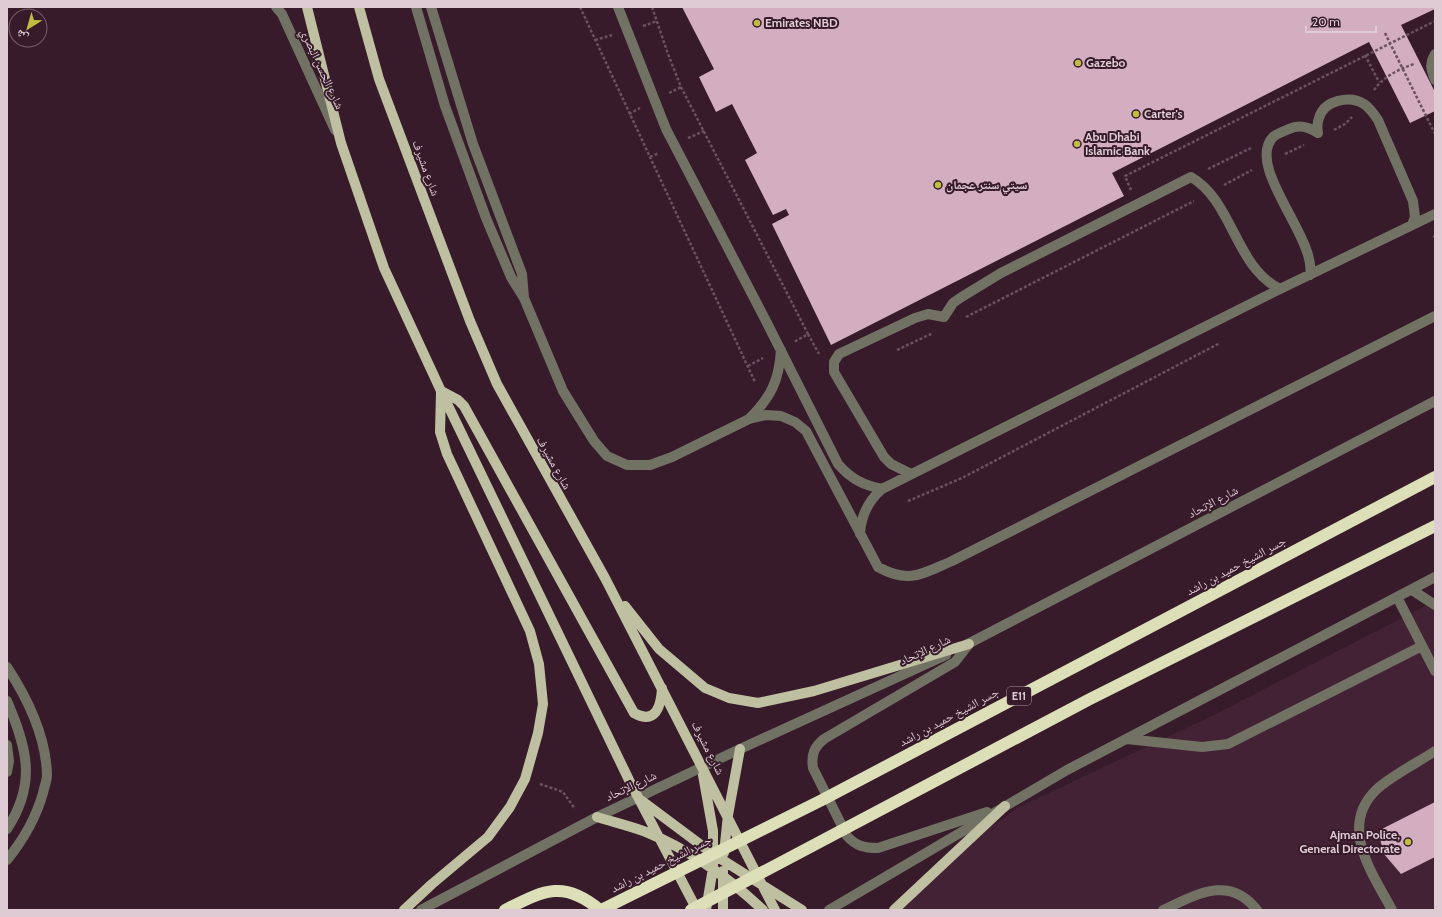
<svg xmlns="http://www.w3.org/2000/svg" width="1442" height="917" viewBox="0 0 1442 917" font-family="Cabin,'Noto Naskh Arabic',sans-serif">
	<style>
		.built { fill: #442235 }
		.building { fill: #d3aec0 }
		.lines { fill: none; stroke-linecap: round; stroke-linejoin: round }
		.path { stroke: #6a515e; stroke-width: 2.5; stroke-dasharray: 3 2; stroke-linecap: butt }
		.minor { stroke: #727264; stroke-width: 10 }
		.major { stroke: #bfc0a1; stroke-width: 10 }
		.highway { stroke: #dddfb9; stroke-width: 12 }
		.highway-bridge { stroke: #dddfb9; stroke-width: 12 }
		.poi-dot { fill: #bfbe42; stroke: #371b2a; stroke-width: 1.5 }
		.labels { text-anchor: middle; stroke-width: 4; stroke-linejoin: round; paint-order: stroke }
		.shield { fill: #371b2a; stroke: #ac96a1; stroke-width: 1 }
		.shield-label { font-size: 11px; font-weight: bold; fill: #decbd4 }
		.poi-label { font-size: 12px; font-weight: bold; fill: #decbd4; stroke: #371b2a; text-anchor: start }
		.street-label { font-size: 12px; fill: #decbd4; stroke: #371b2a }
	</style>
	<rect width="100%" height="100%" fill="#371b2a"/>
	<path class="built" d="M1435 601V910H890L923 875 1019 807 1214 715Z"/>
	<path class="building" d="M682 7H1435V9L1401 25 1435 92V111L1410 123 1369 42 1112 173 1124 196 831 345 772 224 789 215 786 209 773 215 745 160 757 153 732 104 716 112 699 77 714 69Z
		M1435 802V857L1401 874 1384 854 1378 831Z"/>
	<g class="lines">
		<path class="path" d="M580 7 755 382
			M652 7 668 54 681 87 808 334 794 342
			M643 26 657 21
			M1385 33 1435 134
			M595 40 612 35
			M1365 55 1379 82
			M1374 90C1383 77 1399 69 1414 64
			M669 93 681 87
			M629 114 640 108
			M1334 130 1345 124 1352 117
			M688 138 704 131
			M1285 154 1304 145
			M650 157 659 153
			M1208 169 1251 148
			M1224 185 1252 170
			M1131 190 1125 176 1435 21
			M1433 237 1435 236
			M966 317 1194 201
			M808 334 819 354
			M897 350 933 333
			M748 366 763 358
			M908 501 962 478 1220 343
			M540 784 563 792 575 809"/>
		<path class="minor" d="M276 7 282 14 335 130
			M416 7 445 106 486 218 511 277 524 298 563 391 594 441 607 456 627 465H650L672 457 749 419 766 415 781 416 795 422 806 431 878 567C909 584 922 574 952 561L1435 316
			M431 7 473 144 522 274 524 298
			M618 7 666 129 766 321 838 464C851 479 863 485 882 489
			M1435 54C1429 64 1431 70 1435 80
			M1318 133C1317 128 1317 123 1319 118 1324 100 1350 95 1364 104 1370 108 1374 114 1378 120L1413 201 1415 217 1412 225
			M1310 275C1317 238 1245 167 1273 137 1276 134 1284 131 1289 129 1299 124 1309 127 1318 133
			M749 419C771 397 779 381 781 350
			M911 474 891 464 884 457 834 372V362L839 354 915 318 928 314 944 317 953 303 960 298 1001 273 1191 177C1233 201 1235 267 1280 289
			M860 534C861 515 868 501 882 489L1280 289 1435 214
			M1412 590 1435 605
			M1397 597 1435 671
			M969 644 955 662 824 739C814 747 811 755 813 768L847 836C856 846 864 848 878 848L987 812
			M962 647 1435 401
			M7 667C28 699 46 736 47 775 47 781 44 787 43 793 36 818 24 839 7 860
			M7 701C27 748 37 783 7 829
			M1127 739 1202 747 1228 744 1422 646
			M7 745 9 761 7 772
			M421 910 597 817 740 749 946 655
			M829 910 1067 770 1435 577
			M1163 910C1196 895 1229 874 1257 910
			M1392 910C1373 874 1338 827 1376 790 1389 777 1419 762 1435 751"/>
		<path class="major" d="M307 7 341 143 384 268 441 391 629 780 697 910
			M359 7 379 79 470 321 497 384 605 578 775 910
			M441 391 458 400 464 406 634 713C656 725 661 706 662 688
			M625 606 659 649 705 688 729 698 758 703 814 691 969 644
			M703 775 713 831V868L706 910
			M642 801 713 854 802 910
			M597 817C613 822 630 826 646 832 690 850 729 878 763 910
			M724 853 728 815 740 749
			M723 871V910
			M404 910 432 884 488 837 510 807 525 779 538 733 543 704 539 664 530 631 447 454 440 432 441 393
			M894 910 1005 806"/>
		<path class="highway" d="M505 910C543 891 563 879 600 910"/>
		<path class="highway-bridge" d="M601 910 822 800 1435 477
			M691 910 1090 699 1435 526"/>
	</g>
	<g class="poi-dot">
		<circle cx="757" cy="23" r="4"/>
		<circle cx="1078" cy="63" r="4"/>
		<circle cx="1136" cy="114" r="4"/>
		<circle cx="1077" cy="144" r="4"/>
		<circle cx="938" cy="185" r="4"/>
		<circle cx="1408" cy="842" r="4"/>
	</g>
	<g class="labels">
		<rect class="shield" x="1007" y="687" width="24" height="18" rx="3"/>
		<g class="shield-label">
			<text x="1019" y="700">E11</text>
		</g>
		<g class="poi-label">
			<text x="765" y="27">Emirates NBD</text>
			<text x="1086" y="67">Gazebo</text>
			<text x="1144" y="118">Carter's</text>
			<text x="1085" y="141">Abu Dhabi<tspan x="1085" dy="14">Islamic Bank</tspan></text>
			<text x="946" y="189">سيتي سنتر عجمان</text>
			<text x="1400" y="839" text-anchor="end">Ajman Police,<tspan x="1400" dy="14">General Directorate</tspan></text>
		</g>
		<g class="street-label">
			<text transform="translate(322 69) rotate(65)" y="4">شارع الحسن البصري</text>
			<text transform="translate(426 168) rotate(70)" y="4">شارع مشيرف</text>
			<text transform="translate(554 463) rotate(61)" y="4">شارع مشيرف</text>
			<text transform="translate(1213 502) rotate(-28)" y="4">شارع الإتحاد</text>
			<text transform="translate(1236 566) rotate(-28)" y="4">جسر الشيخ حميد بن راشد</text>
			<text transform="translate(925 650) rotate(-25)" y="4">شارع الإتحاد</text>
			<text transform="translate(949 717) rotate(-28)" y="4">جسر الشيخ حميد بن راشد</text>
			<text transform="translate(708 748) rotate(63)" y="4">شارع مشيرف</text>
			<text transform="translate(631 786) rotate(-25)" y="4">شارع الإتحاد</text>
			<text transform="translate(661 864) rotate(-27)" y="4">جسر الشيخ حميد بن راشد</text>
		</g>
	</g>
	<rect width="1442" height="917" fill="none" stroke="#decbd4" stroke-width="16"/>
	<g transform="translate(28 28) rotate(217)"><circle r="19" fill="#371b2a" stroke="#7a616e"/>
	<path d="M0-3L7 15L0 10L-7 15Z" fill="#bfbe42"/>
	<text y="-6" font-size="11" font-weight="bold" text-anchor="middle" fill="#decbd4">ش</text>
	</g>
	<path d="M1306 26v6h70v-6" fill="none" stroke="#decbd4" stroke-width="2"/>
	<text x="1312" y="26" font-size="12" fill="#decbd4" stroke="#371b2a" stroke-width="3" paint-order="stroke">20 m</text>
</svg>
